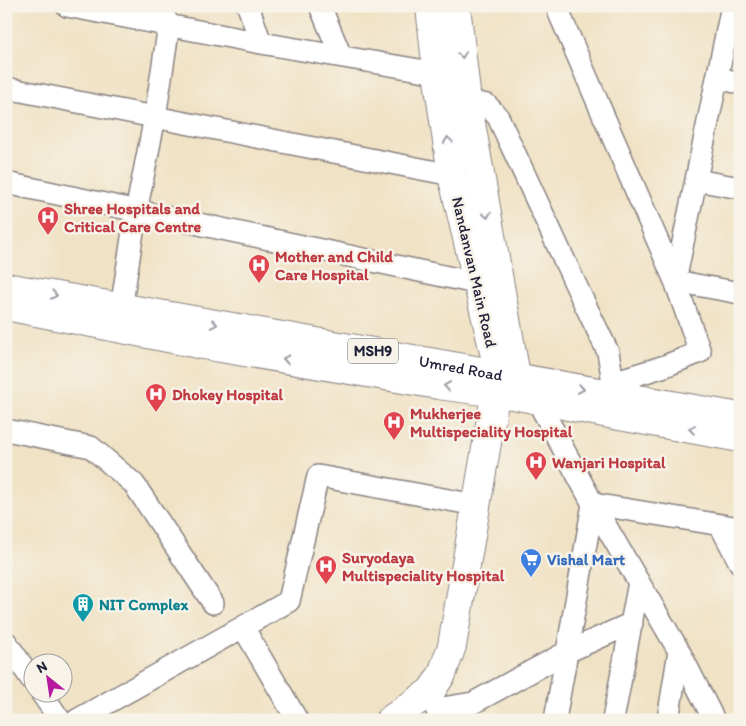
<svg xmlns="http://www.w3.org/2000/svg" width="746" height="726" viewBox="0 0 746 726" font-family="Itim,sans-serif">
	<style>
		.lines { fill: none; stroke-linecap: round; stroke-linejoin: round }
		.minor-casing { stroke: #898280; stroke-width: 24 }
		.major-casing { stroke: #898280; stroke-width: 30 }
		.minor { stroke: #fff; stroke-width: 21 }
		.major { stroke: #fff; stroke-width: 28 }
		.oneway { stroke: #9c9ca7 }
		.labels { text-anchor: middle; stroke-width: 5; stroke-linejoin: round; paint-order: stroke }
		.shield { fill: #f7f3e8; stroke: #62616f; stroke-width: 1 }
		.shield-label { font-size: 15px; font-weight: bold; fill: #22223b }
		.health-label { font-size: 16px; font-weight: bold; fill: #be3a42; stroke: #f7f3e8; text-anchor: start }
		.street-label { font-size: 16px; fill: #22223b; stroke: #f7f3e8 }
		.shop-label { font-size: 16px; font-weight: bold; fill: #366cbe; stroke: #f7f3e8; text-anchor: start }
		.culture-label { font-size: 16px; font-weight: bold; fill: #0d838f; stroke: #f7f3e8; text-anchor: start }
	</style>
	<rect width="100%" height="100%" fill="#f7f3e8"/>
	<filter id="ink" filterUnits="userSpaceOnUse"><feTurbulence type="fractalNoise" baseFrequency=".02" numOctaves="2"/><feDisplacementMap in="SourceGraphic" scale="10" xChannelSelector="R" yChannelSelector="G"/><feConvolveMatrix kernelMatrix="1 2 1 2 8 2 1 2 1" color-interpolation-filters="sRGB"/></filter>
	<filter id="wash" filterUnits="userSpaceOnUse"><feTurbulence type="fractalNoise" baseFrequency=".0096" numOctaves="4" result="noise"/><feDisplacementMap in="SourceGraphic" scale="20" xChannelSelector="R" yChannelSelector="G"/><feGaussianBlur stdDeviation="1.12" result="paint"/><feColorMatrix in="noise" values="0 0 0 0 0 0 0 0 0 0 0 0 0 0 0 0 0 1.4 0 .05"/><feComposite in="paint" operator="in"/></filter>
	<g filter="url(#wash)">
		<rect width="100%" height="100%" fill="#f0e2c5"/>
	</g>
	<g filter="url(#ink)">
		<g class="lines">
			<g class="minor-casing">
				<path id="minor" d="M67 6 261 43 437 73
					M248 6 261 43
					M320 6 341 56
					M556 6 675 281
					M718 78 740 83
					M6 88 452 175
					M467 101 487 105 498 117 580 294 608 352 613 382 609 410
					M696 180 740 188
					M6 183 476 283
					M675 281 732 6
					M119 322 136 212 155 117 169 25 159 6
					M613 382 665 366 700 352 675 281 740 293
					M540 389 537 400 593 504 679 651
					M6 430 91 447 134 484 213 603
					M720 525 740 563
					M243 627 297 720
					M6 642 32 680
					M42 694 60 720
					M436 709 473 703 567 652 632 623
					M77 720 289 601 318 476 476 505
					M555 720 593 504 740 528
					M613 720 639 582
					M668 720 679 651 714 720"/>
			</g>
			<g class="major-casing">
				<g id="major">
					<path d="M456 6 467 101 515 370"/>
					<path id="s1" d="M6 287 740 417"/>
					<path d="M6 306 203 345 438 385 513 395 614 415 740 438"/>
					<path d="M390 720 431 691 442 674 452 646 499 373 452 175 437 73 430 6"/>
				</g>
			</g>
			<use href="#minor" class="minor"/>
			<use href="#major" class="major"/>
		</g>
		<defs><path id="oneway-chevron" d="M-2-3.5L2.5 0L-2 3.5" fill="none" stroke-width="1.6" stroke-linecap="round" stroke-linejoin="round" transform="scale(1.25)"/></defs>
		<g class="oneway">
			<use href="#oneway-chevron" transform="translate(462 55) rotate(83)"/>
			<use href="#oneway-chevron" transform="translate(448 140) rotate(-98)"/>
			<use href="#oneway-chevron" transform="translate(487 215) rotate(80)"/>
			<use href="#oneway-chevron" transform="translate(54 295) rotate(10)"/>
			<use href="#oneway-chevron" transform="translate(214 324) rotate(10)"/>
			<use href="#oneway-chevron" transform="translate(286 359) rotate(-170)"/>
			<use href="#oneway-chevron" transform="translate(447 386) rotate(-171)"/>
			<use href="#oneway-chevron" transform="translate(581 389) rotate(10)"/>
			<use href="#oneway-chevron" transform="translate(692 429) rotate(-170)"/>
		</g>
	</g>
	<defs>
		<g id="hospital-pin" transform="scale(1.125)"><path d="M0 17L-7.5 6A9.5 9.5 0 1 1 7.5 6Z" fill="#e0444e" stroke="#f7f3e8"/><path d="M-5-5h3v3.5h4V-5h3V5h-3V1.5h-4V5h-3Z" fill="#fff"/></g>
		<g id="supermarket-pin" transform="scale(1.125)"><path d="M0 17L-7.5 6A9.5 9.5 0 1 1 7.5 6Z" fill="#3f7fe0" stroke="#f7f3e8"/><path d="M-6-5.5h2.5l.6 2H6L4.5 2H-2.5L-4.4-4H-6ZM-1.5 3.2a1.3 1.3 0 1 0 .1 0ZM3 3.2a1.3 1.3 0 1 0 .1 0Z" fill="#fff"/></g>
		<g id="building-pin" transform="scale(1.125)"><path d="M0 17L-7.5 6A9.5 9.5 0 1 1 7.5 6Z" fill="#0f9aa8" stroke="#f7f3e8"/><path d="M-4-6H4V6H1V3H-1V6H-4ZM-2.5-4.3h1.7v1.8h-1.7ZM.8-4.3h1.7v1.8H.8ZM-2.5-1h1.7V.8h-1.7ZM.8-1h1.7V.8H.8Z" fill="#fff"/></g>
	</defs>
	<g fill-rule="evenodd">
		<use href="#hospital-pin" x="48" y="217"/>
		<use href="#hospital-pin" x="259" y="265"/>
		<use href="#hospital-pin" x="156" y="394"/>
		<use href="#hospital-pin" x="394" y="422"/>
		<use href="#hospital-pin" x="536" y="462"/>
		<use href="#supermarket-pin" x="531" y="559"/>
		<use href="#hospital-pin" x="326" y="566"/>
		<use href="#building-pin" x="83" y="604"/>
	</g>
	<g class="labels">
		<rect class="shield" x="348" y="338.5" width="50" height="25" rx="4"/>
		<g class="shield-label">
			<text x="373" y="356">MSH9</text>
		</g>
		<g class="health-label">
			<text x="64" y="214">Shree Hospitals and<tspan x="64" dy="18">Critical Care Centre</tspan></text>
			<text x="275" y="262">Mother and Child<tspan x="275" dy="18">Care Hospital</tspan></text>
			<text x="172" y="400">Dhokey Hospital</text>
			<text x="410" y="419">Mukherjee<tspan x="410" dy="18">Multispeciality Hospital</tspan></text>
			<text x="552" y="468">Wanjari Hospital</text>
			<text x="342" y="563">Suryodaya<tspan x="342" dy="18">Multispeciality Hospital</tspan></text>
		</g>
		<g class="street-label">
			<text transform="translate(475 272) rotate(77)" y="6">Nandanvan Main Road</text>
			<text dy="6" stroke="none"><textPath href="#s1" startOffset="462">Umred Road</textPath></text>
		</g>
		<g class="shop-label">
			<text x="547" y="565">Vishal Mart</text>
		</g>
		<g class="culture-label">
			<text x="99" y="610">NIT Complex</text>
		</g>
	</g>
	<rect width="746" height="726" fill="none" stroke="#f7f3e8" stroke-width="25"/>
	<g transform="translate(48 678) rotate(330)"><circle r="24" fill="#f7f3e8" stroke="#a29fa3"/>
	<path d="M0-4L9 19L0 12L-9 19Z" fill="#b5179e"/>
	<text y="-8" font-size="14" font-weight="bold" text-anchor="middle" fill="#22223b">N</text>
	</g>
</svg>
